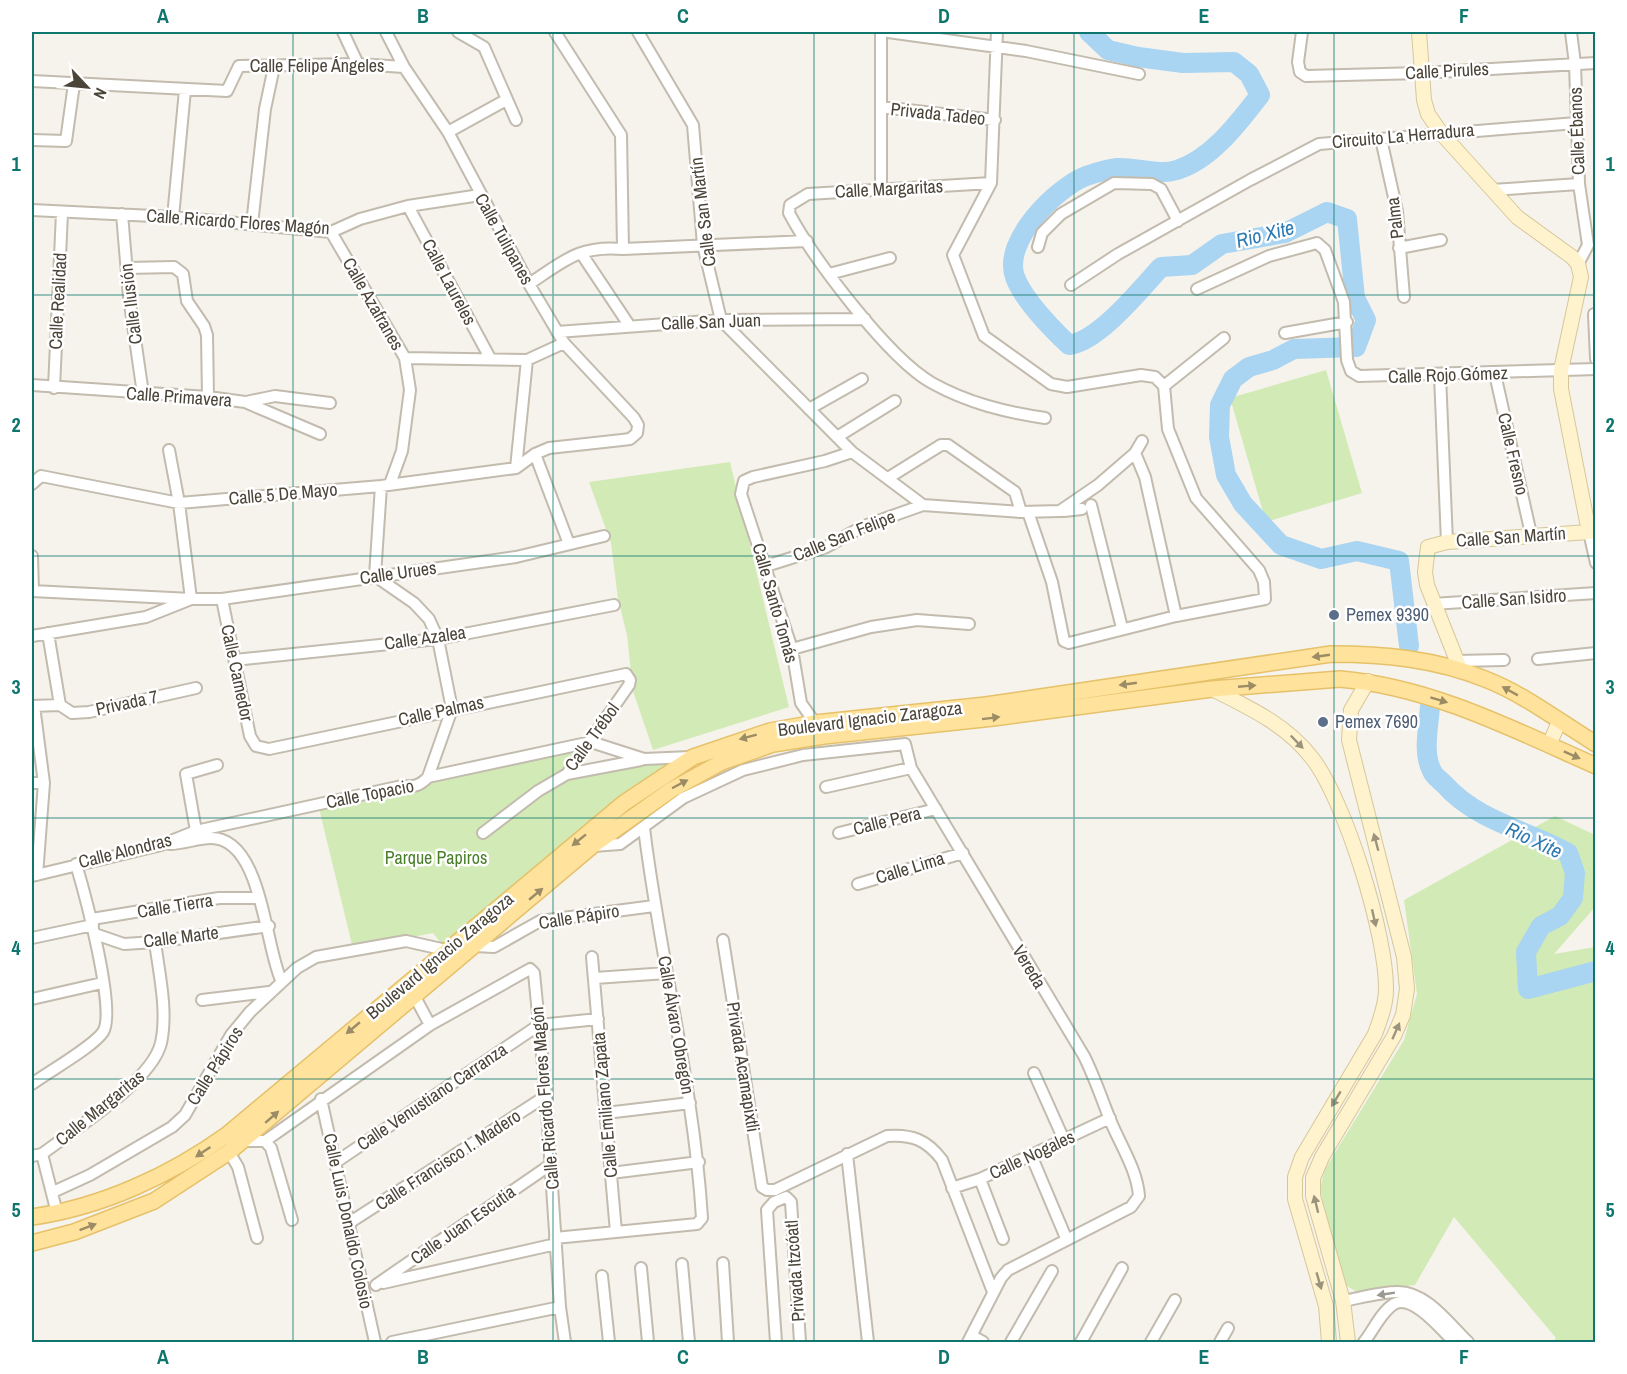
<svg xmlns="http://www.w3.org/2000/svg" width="1627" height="1374" viewBox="0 0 1627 1374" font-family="'Archivo Narrow',sans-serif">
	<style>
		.green { fill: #d2eab5 }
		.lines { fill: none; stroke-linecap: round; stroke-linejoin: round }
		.river { stroke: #a9d4f2; stroke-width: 20 }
		.street-casing { stroke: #c2bbae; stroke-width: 14 }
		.secondary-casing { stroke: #d6c79b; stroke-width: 16 }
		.primary-casing { stroke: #e6c16a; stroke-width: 18 }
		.street { stroke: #fff; stroke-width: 10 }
		.secondary { stroke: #fff3cd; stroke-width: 14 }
		.primary { stroke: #ffe39c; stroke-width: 15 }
		.oneway { fill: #9c8c66 }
		.oneway2 { fill: #9c937c }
		.oneway3 { fill: #9c9892 }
		.grid { fill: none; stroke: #0f766e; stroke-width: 1.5; stroke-opacity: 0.55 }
		.service-dot { fill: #5c6f8a; stroke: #fff; stroke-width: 2 }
		.labels { text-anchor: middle; stroke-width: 5; stroke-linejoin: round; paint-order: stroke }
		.street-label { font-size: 18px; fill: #4b4439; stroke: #fff }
		.service-label { font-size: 18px; fill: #4e5e75; stroke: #fff; text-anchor: start }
		.park-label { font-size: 18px; fill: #4a7f2a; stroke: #fff }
		.water-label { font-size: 20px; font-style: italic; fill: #2e7ab2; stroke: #fff }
		.neatline { fill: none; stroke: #0f766e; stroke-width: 2 }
		.grid-label { font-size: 20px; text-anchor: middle; font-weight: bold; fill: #0f766e }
	</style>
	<rect width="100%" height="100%" fill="#f6f3ec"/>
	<path class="green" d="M1326 370 1362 493 1266 522 1230 398Z
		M730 462 789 707 653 750 633 691 627 635 618 599 611 543 589 482Z
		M586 749 568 774 669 763 604 813 446 950 433 933 353 949 318 804Z
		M1555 816 1595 835V907L1554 954 1595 947V1342H1552L1556 1338 1454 1217 1415 1285 1357 1292 1342 1283 1320 1189 1325 1169 1404 1040 1417 994 1404 900Z"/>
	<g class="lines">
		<path class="river" d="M1089 32 1108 50 1138 57 1183 63 1234 62 1249 74 1260 95C1239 122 1212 159 1177 170 1157 176 1137 167 1117 168 1108 169 1095 173 1086 176 1056 188 1002 241 1015 277 1023 299 1052 329 1069 345 1099 341 1140 290 1161 267L1192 265 1222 244 1285 233 1327 212 1347 219 1355 298 1366 320 1356 347 1294 349 1273 360 1249 367 1233 379 1220 405 1219 437 1226 475 1243 504 1281 545 1321 559 1357 551 1399 561 1409 646
			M1430 706C1429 725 1422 753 1432 771 1434 776 1440 780 1444 784 1478 822 1527 830 1568 853L1575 873 1573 898 1560 916 1541 926 1526 952 1528 989 1596 971"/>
		<g class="street-casing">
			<path id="street" d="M343 32 358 64
				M458 32 484 47 516 120
				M555 32 621 135 623 249
				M638 32 693 125 703 245 721 320 852 452 923 505
				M881 32V188
				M888 32 1026 51 1139 74
				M997 32 991 183 953 255 984 336 1051 384 1067 387 1141 375 1155 377 1164 386
				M1302 32 1298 62 1300 72 1306 76 1421 73 1596 63
				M1571 32 1575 64 1579 184 1588 245 1578 264
				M32 81 227 91 239 66 358 64 404 67
				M881 107 995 120
				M448 132 506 100
				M1381 139 1397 211 1404 297
				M32 140 66 141 74 84
				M991 183 808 194 790 205 789 213C813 258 888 358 932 383 968 403 1005 412 1045 418
				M1492 190 1579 184
				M408 206 490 358
				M32 210 173 217 331 232 360 219 408 206 480 195
				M122 214 129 297 143 394
				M173 217 185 90
				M252 224 265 109 274 67
				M331 232 405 358 410 390 402 451 390 484
				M1038 247 1042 233 1061 214 1114 183 1152 184 1161 189 1178 221
				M1399 248 1441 240
				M581 253 629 325
				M127 268 174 267 183 274 187 301 204 326 207 335 208 397
				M829 274 890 258
				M529 284C564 261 579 245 623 249L807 241
				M1071 285 1118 254 1250 180 1319 144 1576 123
				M1197 289 1269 256 1317 243 1325 250 1344 302 1347 360 1351 371 1359 376 1596 369
				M1594 314 1596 359
				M557 332 721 320 865 319
				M1285 333 1347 322
				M405 358 527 360 564 343
				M1495 374 1531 534
				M1440 375 1447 542
				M32 385 208 397 245 402 320 434
				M1164 386 1224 338
				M54 388 62 213
				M246 402 275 396 330 403
				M809 409 862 379
				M837 437 895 401
				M1135 453 1145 477 1176 616
				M535 454 569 544
				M516 468 527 360
				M888 478 941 445H948L1015 492 1021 512
				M32 484 41 476 179 503 381 486 516 468 535 454 549 448 622 440 630 439 637 433 638 425 634 418 564 343 529 284 448 132 404 67 386 32
				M381 486 375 576 414 603 429 619 438 639 452 709 428 777
				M1091 505 1122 628
				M1064 511 1082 509
				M1028 512 1052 582 1064 641 1069 643 1176 616 1265 599 1264 582 1259 570 1196 498 1168 429 1164 386
				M1595 531 1589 532 1596 563
				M32 556 33 591
				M766 566 826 547 864 526 923 505 1021 512 1060 511 1098 485 1135 453 1142 441
				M32 591 191 599H222L516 557 604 536
				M222 599 250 736 256 746 269 749 626 674 630 680 629 685 567 774 538 791 483 833
				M1433 604 1596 593
				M48 633 60 705
				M32 636 146 617 191 599 179 503 169 450
				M792 649 871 627 917 620 969 624
				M1538 659 1596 653
				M235 660 438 639 614 605
				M1456 661 1504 660
				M60 705 72 713 89 712 196 688
				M32 706 60 705
				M34 706 44 783 37 875
				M815 723 801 703 792 649 741 494 744 481 753 477 825 461 852 452
				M567 774 641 760
				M32 783H44
				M826 787 911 768
				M196 831 186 774 217 765
				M839 833 936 809
				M170 844C183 844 198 838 211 838 263 838 265 950 282 982
				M593 846 620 844 683 798 743 770 803 755 905 744 911 768 1084 1056C1095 1078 1102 1100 1111 1122 1121 1146 1137 1170 1139 1196L1131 1207 1008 1270 1001 1278 968 1342
				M32 876 161 845 196 831 402 786C414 787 420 786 428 777L591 742 644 759 691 757
				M858 884 963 853
				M92 919 219 898H259
				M95 934 124 944 155 942 269 926
				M32 938 93 925
				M723 940 762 1187 767 1190H775L887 1136C912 1134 927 1140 942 1160L993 1292
				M475 946 494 947 540 921 654 906
				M592 957 616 1232
				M595 978 667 973
				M414 995 430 1025
				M32 999 102 983
				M202 1000 269 992
				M1034 1073 1064 1140
				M32 1084C48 1072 93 1047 103 1032 117 1011 84 891 76 864
				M321 1099 375 1342
				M606 1113 690 1103
				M244 1141H265L430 1025 530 969 534 973 546 1096 560 1307 565 1342
				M265 1141 271 1148 292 1220
				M229 1152 238 1167 257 1238
				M42 1154 57 1213
				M847 1154 868 1342
				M1031 1155 1066 1238
				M32 1156 42 1154C75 1129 152 1081 161 1043 168 1011 159 973 155 942
				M336 1162 539 1025 598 1019
				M611 1173 699 1162
				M980 1179 1003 1239
				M952 1188 980 1179 1110 1118
				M53 1192 90 1175 172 1127 185 1115 231 1035 250 1012 297 968 316 957 406 941 446 950
				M349 1223 546 1096
				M555 1238 697 1224 702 1218C694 1087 660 959 644 828
				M723 1263 728 1342
				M682 1264 689 1342
				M641 1268 648 1342
				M602 1276 609 1342
				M383 1283 556 1244
				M376 1285 550 1165
				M1343 1301C1360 1298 1380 1292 1398 1292 1427 1292 1449 1324 1468 1342
				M972 1336 983 1342
				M392 1342 560 1307
				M776 1342 767 1210 774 1202 786 1197 791 1202 800 1342
				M1011 1342 1052 1271
				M1081 1342 1122 1268
				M1151 1342 1175 1300
				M1220 1342 1228 1328
				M1364 1342C1373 1331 1381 1312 1394 1304 1412 1293 1442 1330 1454 1342"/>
		</g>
		<g class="secondary-casing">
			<path id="secondary" d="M1419 32 1424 100 1428 114 1441 133 1517 217 1572 257 1578 264 1581 277 1561 370V389L1589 532 1447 542 1428 547 1425 572 1427 585 1461 671
				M1212 689C1248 707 1287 725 1312 758 1345 800 1387 936 1386 990 1386 1005 1380 1020 1375 1034L1302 1157 1295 1177V1199L1326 1306 1329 1342
				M1549 745 1559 722
				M1348 1342 1343 1301 1313 1196V1178L1322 1157 1394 1036 1403 1015 1407 989 1404 957 1349 740 1351 710 1368 681"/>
		</g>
		<g class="primary-casing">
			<path id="primary" d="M32 1217C102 1207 171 1175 228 1134L624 803 693 757 770 731 815 723 986 705 1331 654C1384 654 1436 659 1485 679 1524 694 1560 722 1596 744
				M32 1243 74 1232 154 1201 229 1152 592 846 671 790 722 762 773 744 824 736 993 718 1212 689 1340 679C1431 687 1513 729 1596 766"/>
		</g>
		<use href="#street" class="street"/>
		<use href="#secondary" class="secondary"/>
		<use href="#primary" class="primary"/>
	</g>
	<defs><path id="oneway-solid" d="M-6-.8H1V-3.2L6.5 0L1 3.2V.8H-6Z" transform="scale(1.5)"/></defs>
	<g class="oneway">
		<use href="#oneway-solid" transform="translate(1321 656) rotate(172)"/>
		<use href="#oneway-solid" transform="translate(1128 684) rotate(172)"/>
		<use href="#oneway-solid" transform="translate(1247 686) rotate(-5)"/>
		<use href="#oneway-solid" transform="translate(1510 691) rotate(-151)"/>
		<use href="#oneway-solid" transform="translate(1439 700) rotate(17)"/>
		<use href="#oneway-solid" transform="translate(991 718) rotate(-7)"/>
		<use href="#oneway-solid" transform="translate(748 737) rotate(165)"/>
		<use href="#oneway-solid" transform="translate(1572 755) rotate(24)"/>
		<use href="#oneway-solid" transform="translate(680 784) rotate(-28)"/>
		<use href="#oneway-solid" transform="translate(579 840) rotate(141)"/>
		<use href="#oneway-solid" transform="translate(536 894) rotate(-40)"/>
		<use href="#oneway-solid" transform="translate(353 1028) rotate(140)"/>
		<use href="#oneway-solid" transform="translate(272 1117) rotate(-41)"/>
		<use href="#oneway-solid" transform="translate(203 1152) rotate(146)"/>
		<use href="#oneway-solid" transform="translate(88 1227) rotate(-21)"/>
	</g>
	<g class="oneway2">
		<use href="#oneway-solid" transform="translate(1297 742) rotate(46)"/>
		<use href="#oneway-solid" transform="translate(1376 842) rotate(-105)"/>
		<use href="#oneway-solid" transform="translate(1374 918) rotate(77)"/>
		<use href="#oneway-solid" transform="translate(1396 1031) rotate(-66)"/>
		<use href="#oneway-solid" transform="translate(1336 1099) rotate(121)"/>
		<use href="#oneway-solid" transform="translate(1316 1204) rotate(-104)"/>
		<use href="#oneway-solid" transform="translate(1319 1281) rotate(74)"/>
	</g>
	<use class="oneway3" href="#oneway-solid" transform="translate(1386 1294) rotate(171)"/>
	<path class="grid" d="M293 32V1342M553 32V1342M814 32V1342M1074 32V1342M1334 32V1342M32 295H1596M32 556H1596M32 818H1596M32 1079H1596"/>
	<g class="service-dot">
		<circle cx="1334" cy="615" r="6"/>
		<circle cx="1323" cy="722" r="6"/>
	</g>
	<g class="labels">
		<g class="street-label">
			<text x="317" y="72">Calle Felipe Ángeles</text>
			<text transform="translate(1447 71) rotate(-3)" y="6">Calle Pirules</text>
			<text transform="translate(938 114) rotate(6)" y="6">Privada Tadeo</text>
			<text transform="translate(1577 131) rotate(-92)" y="6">Calle Ébanos</text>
			<text transform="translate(1403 136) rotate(-5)" y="6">Circuito La Herradura</text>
			<text transform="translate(889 189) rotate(-3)" y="6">Calle Margaritas</text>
			<text transform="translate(703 212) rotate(-97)" y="6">Calle San Martín</text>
			<text transform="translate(1395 218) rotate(-97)" y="6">Palma</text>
			<text transform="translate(238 222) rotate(4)" y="6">Calle Ricardo Flores Magón</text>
			<text transform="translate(504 239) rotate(61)" y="6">Calle Tulipanes</text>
			<text transform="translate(449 282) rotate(62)" y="6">Calle Laureles</text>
			<text transform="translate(58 301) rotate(-87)" y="6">Calle Realidad</text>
			<text transform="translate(131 304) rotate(-97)" y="6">Calle Ilusión</text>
			<text transform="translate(373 304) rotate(60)" y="6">Calle Azafranes</text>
			<text transform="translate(711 322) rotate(-2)" y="6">Calle San Juan</text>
			<text transform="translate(1448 375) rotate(-2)" y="6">Calle Rojo Gómez</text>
			<text transform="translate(179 397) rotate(4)" y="6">Calle Primavera</text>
			<text transform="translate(1513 454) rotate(77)" y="6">Calle Fresno</text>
			<text transform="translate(283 494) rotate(-5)" y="6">Calle 5 De Mayo</text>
			<text transform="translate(844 536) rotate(-22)" y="6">Calle San Felipe</text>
			<text transform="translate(1511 537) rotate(-4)" y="6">Calle San Martín</text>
			<text transform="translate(398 573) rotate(-8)" y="6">Calle Urues</text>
			<text transform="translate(1514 599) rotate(-4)" y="6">Calle San Isidro</text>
			<text transform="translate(775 603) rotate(74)" y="6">Calle Santo Tomás</text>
			<text transform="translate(425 638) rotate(-8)" y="6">Calle Azalea</text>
			<text transform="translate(237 673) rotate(78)" y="6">Calle Camedor</text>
			<text transform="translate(127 703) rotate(-12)" y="6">Privada 7</text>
			<text transform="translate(441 711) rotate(-12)" y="6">Calle Palmas</text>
			<text transform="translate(870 719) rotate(-7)" y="6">Boulevard Ignacio Zaragoza</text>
			<text transform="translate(592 737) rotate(-54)" y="6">Calle Trébol</text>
			<text transform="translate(370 794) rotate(-11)" y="6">Calle Topacio</text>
			<text transform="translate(887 821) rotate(-14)" y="6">Calle Pera</text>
			<text transform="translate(125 851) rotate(-14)" y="6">Calle Alondras</text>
			<text transform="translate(910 868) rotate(-17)" y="6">Calle Lima</text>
			<text transform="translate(175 906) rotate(-9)" y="6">Calle Tierra</text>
			<text transform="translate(579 917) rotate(-9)" y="6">Calle Pápiro</text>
			<text transform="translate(181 937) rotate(-7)" y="6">Calle Marte</text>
			<text transform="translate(440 956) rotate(-40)" y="6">Boulevard Ignacio Zaragoza</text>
			<text transform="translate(1029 967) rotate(59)" y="6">Vereda</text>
			<text transform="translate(676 1025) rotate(80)" y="6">Calle Álvaro Obregón</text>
			<text transform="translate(215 1066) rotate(-58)" y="6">Calle Pápiros</text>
			<text transform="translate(743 1067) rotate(81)" y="6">Privada Acamapixtli</text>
			<text transform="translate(432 1097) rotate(-34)" y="6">Calle Venustiano Carranza</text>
			<text transform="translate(545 1098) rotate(-95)" y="6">Calle Ricardo Flores Magón</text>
			<text transform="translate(605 1105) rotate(-95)" y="6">Calle Emiliano Zapata</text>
			<text transform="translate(100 1108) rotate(-39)" y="6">Calle Margaritas</text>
			<text transform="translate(1032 1155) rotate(-25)" y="6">Calle Nogales</text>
			<text transform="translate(448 1160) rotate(-33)" y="6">Calle Francisco I. Madero</text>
			<text transform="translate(348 1221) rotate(78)" y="6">Calle Luis Donaldo Colosio</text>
			<text transform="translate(463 1225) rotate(-35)" y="6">Calle Juan Escutia</text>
			<text transform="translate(795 1271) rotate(-94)" y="6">Privada Itzcóatl</text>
		</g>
		<g class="service-label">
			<text x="1346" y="621">Pemex 9390</text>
			<text x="1335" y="728">Pemex 7690</text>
		</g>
		<g class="park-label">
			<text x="436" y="864">Parque Papiros</text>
		</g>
		<g class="water-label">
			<text transform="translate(1265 234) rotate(-14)" y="7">Rio Xite</text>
			<text transform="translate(1534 840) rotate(25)" y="7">Rio Xite</text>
		</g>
	</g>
	<rect width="1627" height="1374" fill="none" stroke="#ffffff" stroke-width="66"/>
	<g transform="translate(87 87) rotate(116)" stroke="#ffffff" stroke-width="4.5" paint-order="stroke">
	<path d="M0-4.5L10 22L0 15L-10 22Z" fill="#4b4439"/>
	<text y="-9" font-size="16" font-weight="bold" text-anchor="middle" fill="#4b4439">N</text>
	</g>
	<rect x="33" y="33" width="1561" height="1308" class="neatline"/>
	<g class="grid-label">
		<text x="163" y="23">A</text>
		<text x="423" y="23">B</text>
		<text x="683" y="23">C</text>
		<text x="944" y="23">D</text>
		<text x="1204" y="23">E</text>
		<text x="1464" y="23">F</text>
		<text x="16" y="171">1</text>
		<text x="1610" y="171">1</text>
		<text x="16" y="432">2</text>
		<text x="1610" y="432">2</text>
		<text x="16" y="694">3</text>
		<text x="1610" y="694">3</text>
		<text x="16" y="955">4</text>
		<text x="1610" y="955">4</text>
		<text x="16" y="1217">5</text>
		<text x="1610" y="1217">5</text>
		<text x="163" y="1364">A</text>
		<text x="423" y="1364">B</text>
		<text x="683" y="1364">C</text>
		<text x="944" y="1364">D</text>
		<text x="1204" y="1364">E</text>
		<text x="1464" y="1364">F</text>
	</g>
</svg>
